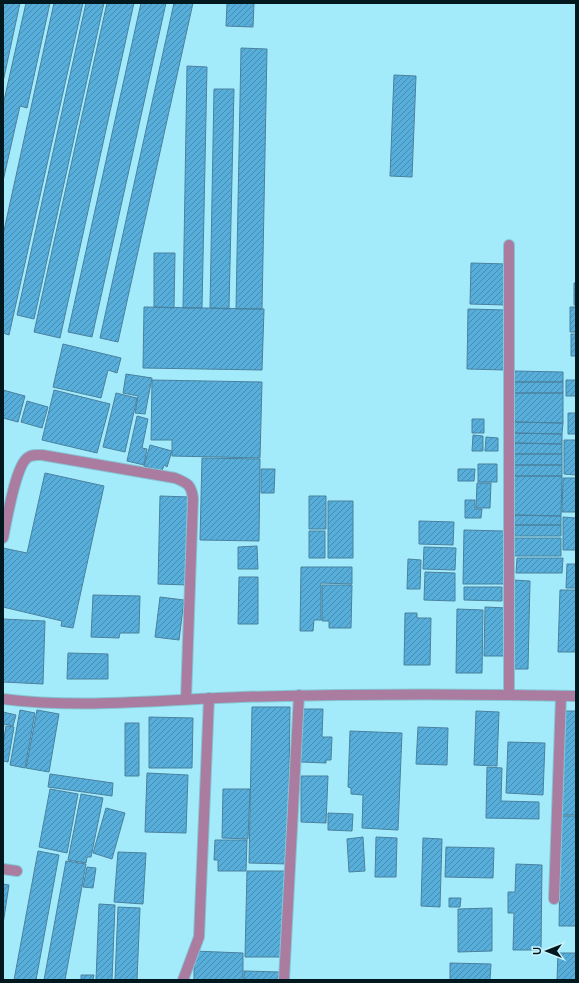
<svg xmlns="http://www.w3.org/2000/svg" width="579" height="983" viewBox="0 0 579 983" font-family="'Nunito Sans',sans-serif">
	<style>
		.building { fill: url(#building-hatch); stroke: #4a819f }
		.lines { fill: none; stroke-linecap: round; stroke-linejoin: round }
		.lane-casing { stroke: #86c5d3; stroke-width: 12 }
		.street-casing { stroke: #86c5d3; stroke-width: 12 }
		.lane { stroke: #a97ca0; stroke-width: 10 }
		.street { stroke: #a97ca0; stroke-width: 10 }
	</style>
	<defs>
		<pattern id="building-hatch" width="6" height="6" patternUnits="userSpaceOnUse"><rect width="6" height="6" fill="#57aeda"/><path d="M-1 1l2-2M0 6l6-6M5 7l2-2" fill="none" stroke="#468db0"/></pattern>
	</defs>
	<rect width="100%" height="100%" fill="#a3ebfb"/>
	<path class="building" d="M3 3H20L3 82Z
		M26 3H50L27 108 20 106 3 181V105Z
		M54 3H83L9 335 3 333V235Z
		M86 3H104L34 319 17 315Z
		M107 3H134L60 338 34 332Z
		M141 3H166L92 337 68 332Z
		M174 3H193L118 342 100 338Z
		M227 3H254L253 27 226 26Z
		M241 48 267 49 262 309H236Z
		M187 66 207 67 202 308H183Z
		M394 75 416 76 412 177 390 176Z
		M214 89H234L229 309 210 308Z
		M154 253H175L174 308 154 307Z
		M471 263 507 264 506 305 470 304Z
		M574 283H576V305H574Z
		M144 307 264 309 262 370 143 368Z
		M570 307H576V332H570Z
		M468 309 506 310 505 370 467 369Z
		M571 334H576V356H571Z
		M63 344 121 358 117 373 108 370 101 398 53 387Z
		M514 371 563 372V382H514Z
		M126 374 152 378 145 414 135 413 138 396 123 393Z
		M152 380 262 382 260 458 172 456V440H151Z
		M566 380H576V396H566Z
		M514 382H563V393H514Z
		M3 390 25 396 18 422 3 418Z
		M54 390 110 404 97 453 42 440Z
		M116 393 137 398 125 452 103 447Z
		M514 393H563V423L513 422Z
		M27 401 48 407 42 428 21 422Z
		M568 413H576V434H568Z
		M137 416 148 419 142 448 147 449 144 465 127 461Z
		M472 419H484V433H472Z
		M513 422 563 423 562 434 513 433Z
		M513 433 562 434V444L513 443Z
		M473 435 483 436V451H472Z
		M486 437 498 438V451H485Z
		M564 440H576V475L564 474Z
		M513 443 562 444V454H513Z
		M150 445 172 451 167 467 164 465 162 471 144 466Z
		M513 454H562V465H513Z
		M202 458 260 459 259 541 200 540Z
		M478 464H497V482H478Z
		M513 465H562V476H513Z
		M261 469H275L274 493H261Z
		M458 469H475L474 481H458Z
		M45 473 104 486 73 628 61 626 62 621 3 607V548L27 553Z
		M513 476H562L561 516 512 515Z
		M563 478H576V512H562Z
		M477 483H491L490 508H476Z
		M160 496 190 497 188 585 158 584Z
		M309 496H326V529H309Z
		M465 500H475V509H482L481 518H465Z
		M328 501H353V558H328Z
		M512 515 561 516V525H512Z
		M563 517 576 518V550H563Z
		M419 521 454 522 453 545 419 544Z
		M512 525H561V536H512Z
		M464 530 504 531V584H463Z
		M309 531H325V558H309Z
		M511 538H561V556H511Z
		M257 546 258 569H238V547Z
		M424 547 456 548 455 570 423 569Z
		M517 558H563L562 573H516Z
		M408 559 421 560 420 589H407Z
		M567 564H576V588H566Z
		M301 567H352V584L321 583V620H314L313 631H300Z
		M425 572 455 573V601L424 600Z
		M239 577H258V624H238Z
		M514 580 530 581 528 669H513Z
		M322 585H352L351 628H329V621H322Z
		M464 587H502V601L464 600Z
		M560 590H576V652H558Z
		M93 595 140 596 139 633H120L119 638 91 637Z
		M160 597 184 600 179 640 155 637Z
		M485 607 507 608 506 656H484Z
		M457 609 483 610 482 673H456Z
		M405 613H417V618H431L430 665H404Z
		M3 619 45 621 43 684 3 682Z
		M68 653 108 654V679H67Z
		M252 707H290L288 864 249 863Z
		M303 709H323L322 737H332L331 760H326V763L301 762Z
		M20 710 35 713 25 768 10 765Z
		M37 710 59 714 49 772 26 768Z
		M476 711 499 712 497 766 474 765Z
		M564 711H576V815H561Z
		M3 712 16 715 13 726 4 724 3 732Z
		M149 717 193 718 192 768H149Z
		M125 723H139V776H125Z
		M6 726 14 727 8 762 3 761V744Z
		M418 727 448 728 447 765 416 764Z
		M350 731 402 733 398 830 362 828 363 795 351 794V788L348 787Z
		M508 742 545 743 543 795 506 793Z
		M487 767 502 768 501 801 539 802V819L486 818Z
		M147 773 188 775 186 833 145 832Z
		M50 774 113 783 112 796 48 787Z
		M301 776H328L326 823 301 822Z
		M50 789 78 794 67 853 39 847Z
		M223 789H250L248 839 222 838Z
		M81 794 103 798 91 857H87L86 863 68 860Z
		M106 808 125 813 112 859 93 853Z
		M328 813 353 814 352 831 328 830Z
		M561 816H576V926H559Z
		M363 837 365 871 349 872 347 839Z
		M376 837 397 838 396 877H375Z
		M423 838 442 839 440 907 421 906Z
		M215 840H247L246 871H218V860H214Z
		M446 847 494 848 493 878 445 877Z
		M38 851 59 855 36 980H14Z
		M118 852 146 853 143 904 114 902Z
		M66 861 86 864 65 980H44Z
		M516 864 542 865 541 950H513L514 913H508V892H515Z
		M87 867 96 868 93 888 83 887Z
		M247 871H286L284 957H245Z
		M3 884 9 885 3 924Z
		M449 898H461L460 907H449Z
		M99 904 115 905 112 980H96Z
		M118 907 140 908 137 980H115Z
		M492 908V951L458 952V909Z
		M194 951 243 953V980H194Z
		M558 953H576V980H557Z
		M450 963 491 964 490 980H450Z
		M244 971 279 972V980H244Z
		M81 975H94L93 980H81Z"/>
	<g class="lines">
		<g class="lane-casing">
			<path id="lane" d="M3 538C7 520 15 468 27 458 32 454 36 455 42 455L175 478C187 483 191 484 193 498L186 699
				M509 695V245
				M3 869 17 871
				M183 980 199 937 209 698"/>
		</g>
		<g class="street-casing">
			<path id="street" d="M3 699C82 709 162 700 241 697 352 694 465 694 576 696
				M554 899 561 696
				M284 980 299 695"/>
		</g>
		<use href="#lane" class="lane"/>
		<use href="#street" class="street"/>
	</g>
	<rect width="579" height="983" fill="none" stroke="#00181e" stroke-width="8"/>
	<g transform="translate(547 951) rotate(270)" stroke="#c9f3fc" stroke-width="3" paint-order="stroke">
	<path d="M0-3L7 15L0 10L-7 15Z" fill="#00181e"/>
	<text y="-6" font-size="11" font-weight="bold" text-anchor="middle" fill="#00181e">U</text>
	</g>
</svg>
